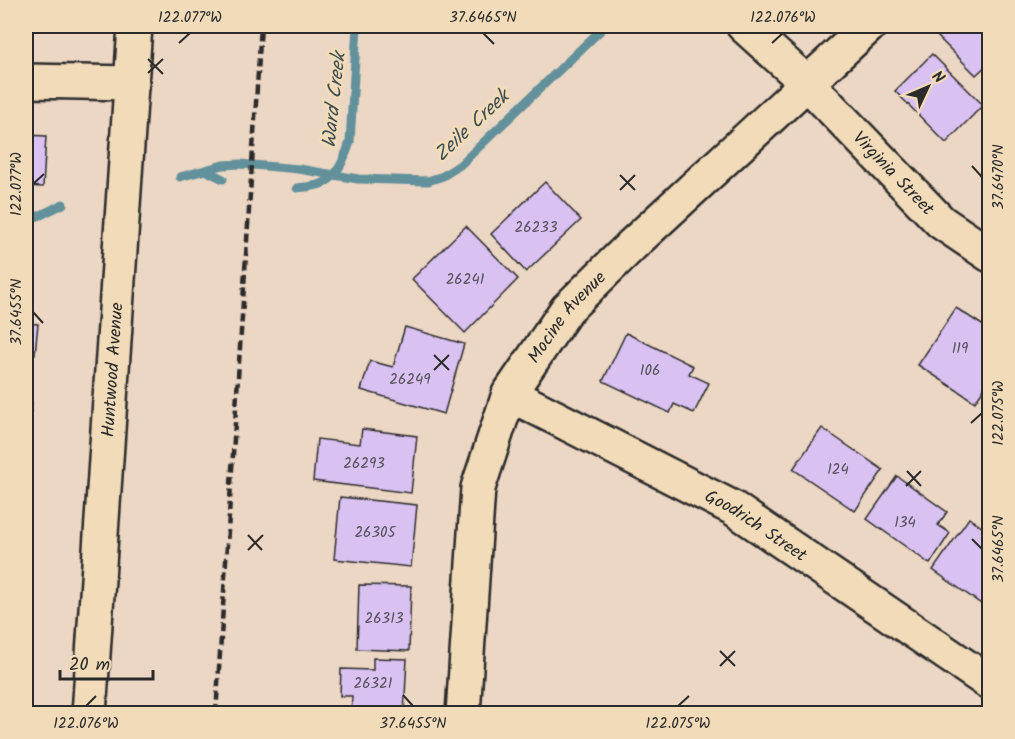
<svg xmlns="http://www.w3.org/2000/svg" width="1015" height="739" viewBox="0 0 1015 739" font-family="Kalam,sans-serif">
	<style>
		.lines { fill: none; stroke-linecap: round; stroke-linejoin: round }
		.stream { stroke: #62919b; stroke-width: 9 }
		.building { fill: #d9c2f2; stroke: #2b2b2b; stroke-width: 1.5 }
		.minor-casing { stroke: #2b2b2b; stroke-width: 38 }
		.minor { stroke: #f1dbb9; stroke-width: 33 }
		.rail { stroke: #2b2b2b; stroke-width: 4.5; stroke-dasharray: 9 4.5; stroke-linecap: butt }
		.ticks { fill: none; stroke: #2b2b2b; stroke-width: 2 }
		.labels { text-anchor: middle; stroke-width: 6; stroke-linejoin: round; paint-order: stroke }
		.number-label { font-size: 15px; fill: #56515d }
		.street-label { font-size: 18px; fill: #2b2b2b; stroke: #f1dbb9 }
		.water-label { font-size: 20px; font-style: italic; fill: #3d4d50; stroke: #f1dbb9 }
		.neatline { fill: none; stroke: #2b2b2b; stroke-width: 2 }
		.ticks-label { font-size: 15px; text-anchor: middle; fill: #2b2b2b }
	</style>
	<rect width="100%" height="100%" fill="#ecd6c4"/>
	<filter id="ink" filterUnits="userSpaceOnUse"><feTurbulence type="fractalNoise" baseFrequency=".0167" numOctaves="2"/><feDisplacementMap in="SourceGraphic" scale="12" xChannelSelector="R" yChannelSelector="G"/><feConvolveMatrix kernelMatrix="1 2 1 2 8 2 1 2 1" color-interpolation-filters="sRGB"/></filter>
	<g filter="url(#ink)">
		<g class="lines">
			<path class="stream" d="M205 170 223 179
				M180 177 223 165 240 164 299 169 358 179 428 181 443 176 460 165 605 26
				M297 188C304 187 313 187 321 184 337 179 345 157 350 142L357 26
				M26 220 41 215 63 204"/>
		</g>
		<path class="building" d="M26 26H52V30L26 29Z
			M949 26H990V62L976 75 938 37Z
			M932 54 983 105 946 143 895 91Z
			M26 135 46 136 43 187 26 186Z
			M990 160V182L979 174Z
			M545 182 581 220 526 272 491 234Z
			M466 226 518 279 465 333 412 279Z
			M956 308 990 330V379L975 402 918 365Z
			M26 323 38 324 35 354 26 353Z
			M405 327 464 344 444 414 361 390 370 361 393 367Z
			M626 333 693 366 689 374 709 383 694 413 674 404 670 413 603 381Z
			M26 402H32L30 433 26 432Z
			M822 428 883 470 855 511 793 469Z
			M362 429 417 436 411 493 313 481 317 439 360 444Z
			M26 440H28L27 508H26Z
			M897 476 947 512 938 525 950 533 930 564 867 519Z
			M340 497 417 505 411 567 334 559Z
			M969 518 990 533V605L987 608 933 570Z
			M359 585 411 586 409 651 357 649Z
			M373 658 407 659 404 714H351L352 696H340L341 669 373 670Z"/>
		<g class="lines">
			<g class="minor-casing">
				<g id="minor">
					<path id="s1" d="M744 26 806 82 941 222 990 255"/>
					<path d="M26 81 132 83"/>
					<path id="s2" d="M509 394 733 508 990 683"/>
					<path id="s3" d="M89 714 135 26"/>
					<path id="s4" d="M463 714 478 488 509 394 567 309 633 244 869 26"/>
				</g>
			</g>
			<use href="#minor" class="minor"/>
			<path class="rail" d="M216 714 261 26"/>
		</g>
	</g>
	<path class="ticks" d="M483 33 494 44M179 43 190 33M772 43 783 33M148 59 163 74M148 73 163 59M972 166 982 177M620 175 635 190M33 184 44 174M620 190 635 175M33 312 43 323M434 355 449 370M434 370 449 355M971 423 982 413M907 471 921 486M906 486 921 471M248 535 262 550M972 539 982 549M248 550 263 535M720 651 735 666M720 666 735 651M403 695 413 706M86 706 96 696M678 706 689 696"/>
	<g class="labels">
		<g class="number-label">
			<text x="536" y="232">26233</text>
			<text x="465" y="284">26241</text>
			<text x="960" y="353">119</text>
			<text x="650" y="375">106</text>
			<text x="410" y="384">26249</text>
			<text x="364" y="468">26293</text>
			<text x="838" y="474">124</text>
			<text x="905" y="527">134</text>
			<text x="375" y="537">26305</text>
			<text x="384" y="623">26313</text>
			<text x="373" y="688">26321</text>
		</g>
		<g class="street-label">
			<text dy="6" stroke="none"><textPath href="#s1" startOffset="210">Virginia Street</textPath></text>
			<text dy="6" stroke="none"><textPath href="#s4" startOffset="422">Mocine Avenue</textPath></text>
			<text dy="6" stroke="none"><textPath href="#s3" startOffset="345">Huntwood Avenue</textPath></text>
			<text dy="6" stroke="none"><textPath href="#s2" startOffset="280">Goodrich Street</textPath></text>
		</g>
		<g class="water-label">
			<text transform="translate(333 100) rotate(-84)" y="7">Ward Creek</text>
			<text transform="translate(471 125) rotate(-43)" y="7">Zeile Creek</text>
		</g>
	</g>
	<rect width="1015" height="739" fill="none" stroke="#f1dbb9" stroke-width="66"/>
	<g transform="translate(928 87) rotate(46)" stroke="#f1dbb9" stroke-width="4.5" paint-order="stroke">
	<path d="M0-4.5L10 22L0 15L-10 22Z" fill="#2b2b2b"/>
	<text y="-9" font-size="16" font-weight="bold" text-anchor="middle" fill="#2b2b2b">N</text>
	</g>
	<path d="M60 670v9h93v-9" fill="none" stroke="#2b2b2b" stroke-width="3"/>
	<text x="69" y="670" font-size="18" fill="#2b2b2b" stroke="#f1dbb9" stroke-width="4.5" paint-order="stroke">20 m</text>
	<rect x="33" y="33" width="949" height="673" class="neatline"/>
	<g class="ticks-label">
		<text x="190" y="22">122.077°W</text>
		<text x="483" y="22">37.6465°N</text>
		<text x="783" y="22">122.076°W</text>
		<text transform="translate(998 177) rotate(-90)" y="5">37.6470°N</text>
		<text transform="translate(16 184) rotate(-90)" y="5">122.077°W</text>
		<text transform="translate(16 312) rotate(-90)" y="5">37.6455°N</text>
		<text transform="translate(998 413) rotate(-90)" y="5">122.075°W</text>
		<text transform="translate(998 549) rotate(-90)" y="5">37.6465°N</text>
		<text x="86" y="728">122.076°W</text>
		<text x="413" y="728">37.6455°N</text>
		<text x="678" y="728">122.075°W</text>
	</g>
</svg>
